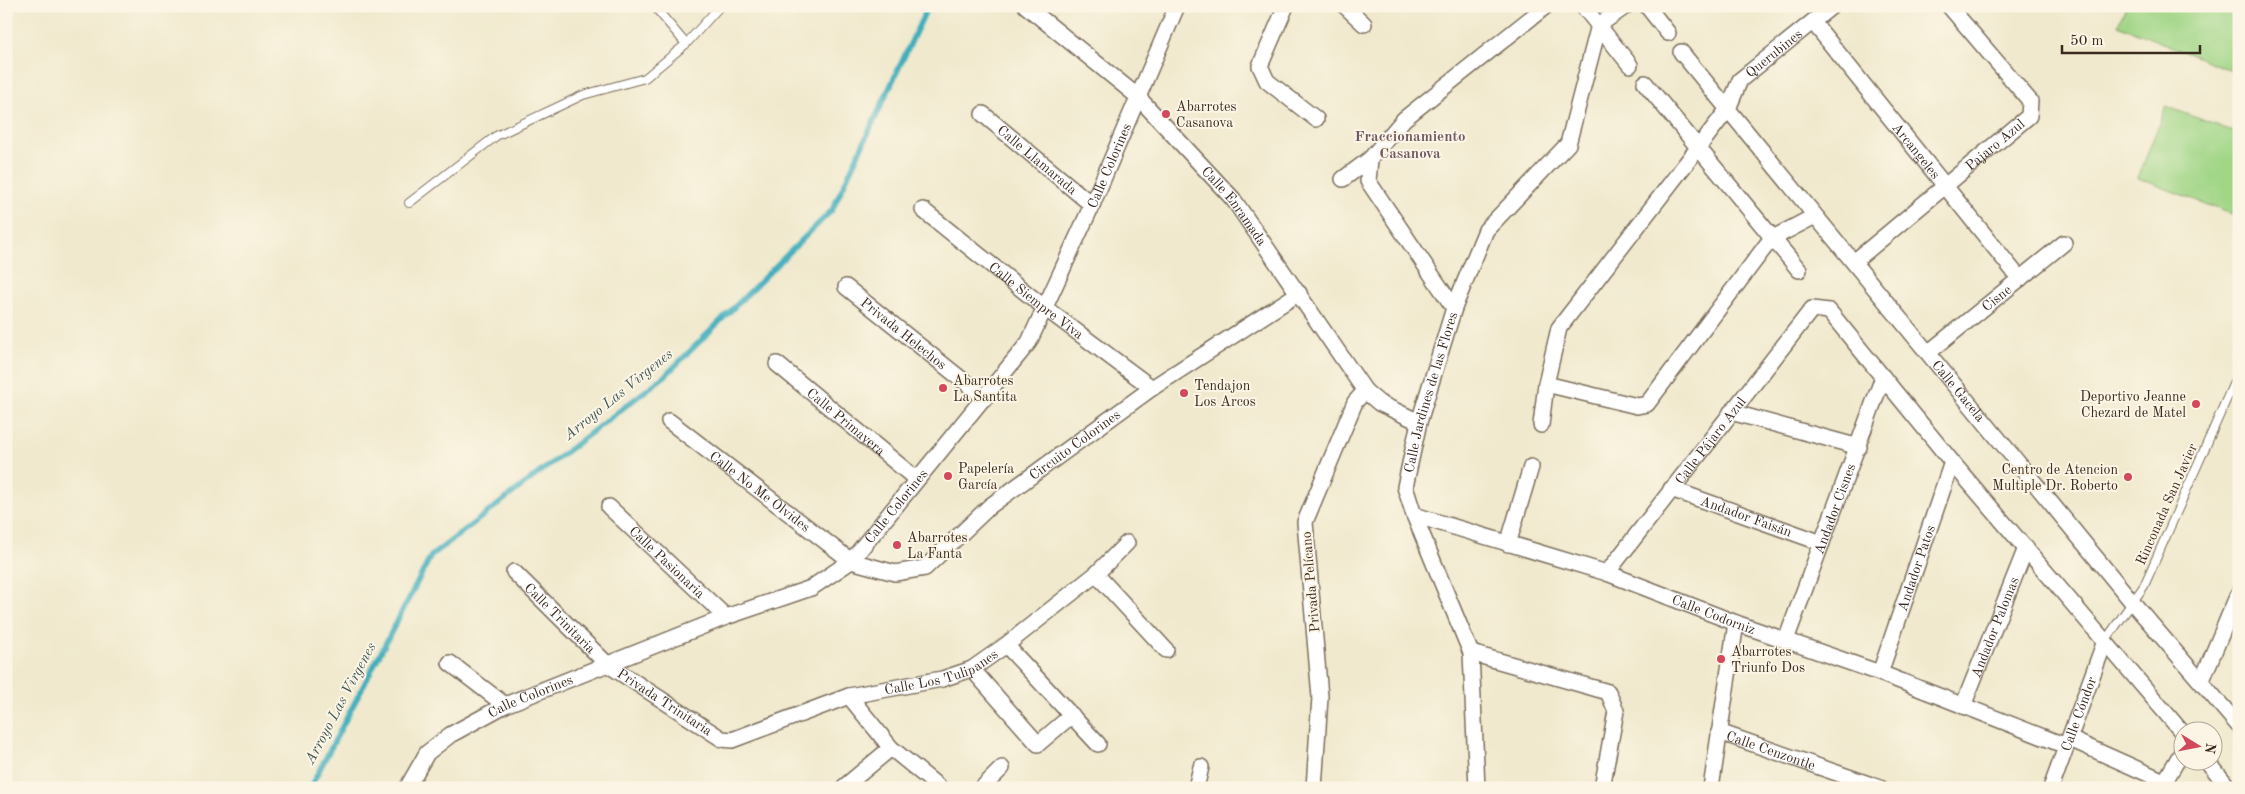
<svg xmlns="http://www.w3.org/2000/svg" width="2245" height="794" viewBox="0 0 2245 794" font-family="'Old Standard TT',serif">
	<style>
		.green { fill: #a1d687; stroke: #6e8052 }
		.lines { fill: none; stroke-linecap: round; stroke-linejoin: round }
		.stream { stroke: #40aebd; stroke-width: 5.5 }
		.service-casing { stroke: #7a6d5b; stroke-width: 10 }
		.minor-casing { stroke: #7a6d5b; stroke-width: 18 }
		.service { stroke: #fff; stroke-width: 8 }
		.minor { stroke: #fff; stroke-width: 15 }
		.poi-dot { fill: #d1495b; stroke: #fcf5e5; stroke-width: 2 }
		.labels { text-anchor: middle; stroke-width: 4; stroke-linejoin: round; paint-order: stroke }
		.street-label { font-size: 14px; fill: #3b2a1e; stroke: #fcf5e5 }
		.poi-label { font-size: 14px; fill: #3b2a1e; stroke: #fcf5e5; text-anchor: start }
		.neighbourhood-label { font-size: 15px; font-weight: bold; fill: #705964; stroke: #fcf5e5 }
		.water-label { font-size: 15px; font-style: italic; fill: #3d5856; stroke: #fcf5e5 }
	</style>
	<rect width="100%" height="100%" fill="#fcf5e5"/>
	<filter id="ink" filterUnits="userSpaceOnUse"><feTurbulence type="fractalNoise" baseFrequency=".02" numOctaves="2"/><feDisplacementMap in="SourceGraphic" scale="10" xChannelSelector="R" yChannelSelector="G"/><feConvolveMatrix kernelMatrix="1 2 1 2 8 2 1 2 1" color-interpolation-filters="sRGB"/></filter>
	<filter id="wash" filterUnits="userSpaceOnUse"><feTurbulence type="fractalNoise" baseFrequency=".0096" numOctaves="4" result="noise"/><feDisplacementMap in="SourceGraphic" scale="20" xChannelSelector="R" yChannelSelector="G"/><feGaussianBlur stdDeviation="1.12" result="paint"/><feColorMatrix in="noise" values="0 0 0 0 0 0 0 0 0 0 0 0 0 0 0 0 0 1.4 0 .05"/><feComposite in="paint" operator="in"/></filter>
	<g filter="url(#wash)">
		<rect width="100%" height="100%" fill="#f0e9cd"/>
		<path class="green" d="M2126 6H2239V74L2118 25Z
			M2166 106 2239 134V217L2138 178Z"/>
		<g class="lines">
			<path class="stream" d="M310 788 431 556 666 375 832 210 928 6"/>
		</g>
	</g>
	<g filter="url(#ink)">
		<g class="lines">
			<g class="service-casing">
				<path id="service" d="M686 44 720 6
					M409 203 496 136 583 95 645 78 686 44 654 6
					M2105 641 2144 586 2239 371"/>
			</g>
			<g class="minor-casing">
				<g id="minor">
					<path id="s1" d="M1026 6 1137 96 1233 199 1365 391 1379 403 1419 422"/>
					<path d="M1286 6 1260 66 1267 81 1316 119"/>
					<path d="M1345 6 1364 24"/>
					<path d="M1583 6 1630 65"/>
					<path d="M1647 6 1668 33"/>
					<path id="s2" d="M1813 22 2020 279"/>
					<path id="s3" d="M1681 52 2133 603 2239 726"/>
					<path d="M1645 83 1799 270"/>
					<path id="s4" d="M983 114 1092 205"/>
					<path d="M1370 159 1368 181 1454 308"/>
					<path d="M1343 179 1370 159 1404 119 1546 6"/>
					<path id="s5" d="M923 210 1045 308 1152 388"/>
					<path id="s6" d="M1855 261 2029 116 2030 101 1949 6"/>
					<path id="s7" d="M846 287 985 398"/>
					<path id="s8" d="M1928 353 2064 243"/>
					<path id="s9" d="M777 364 916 479"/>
					<path d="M1546 384 1637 406 1647 404 1771 239 1815 216"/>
					<path d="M1731 412 1859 447"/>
					<path id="s10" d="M669 421 851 561 895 573 925 568 990 506 1152 388 1299 293"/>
					<path id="s11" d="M1541 425 1546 384 1559 328 1728 109 1740 80 1832 6"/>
					<path id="s12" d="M1671 489 1822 543"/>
					<path id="s13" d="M609 507 726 617"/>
					<path id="s14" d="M1414 515 1607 573 1736 623 1880 673 2066 746"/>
					<path d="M1508 544 1531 467"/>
					<path id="s15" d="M514 572 607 664 722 739 732 740 849 696 942 679 972 669 1006 645 1096 574 1127 543"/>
					<path id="s16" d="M1607 573 1812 309 1829 311 1952 462 2182 732"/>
					<path d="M1096 574 1166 650"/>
					<path id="s17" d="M1786 640 1883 377"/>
					<path d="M1006 645 1098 744"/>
					<path d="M1471 653 1608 692 1616 711 1602 788"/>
					<path d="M450 663 505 705"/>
					<path d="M972 669 1038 744 1072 715"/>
					<path id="s18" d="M1880 673 1952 462"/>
					<path d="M2202 680 2239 592"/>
					<path d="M849 696 891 748 940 788"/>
					<path id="s19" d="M1963 706 2026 548"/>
					<path id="s20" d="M1719 732 1880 788"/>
					<path d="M2070 739 2164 781"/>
					<path d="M2208 762 2229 788"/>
					<path id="s21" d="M407 788 427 753 450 735 505 705 726 617 811 588 851 561 1029 342 1092 205 1177 6"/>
					<path d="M845 788 844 787 891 748"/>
					<path d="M982 788 1002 768"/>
					<path d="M1196 788 1201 767"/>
					<path d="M1314 788 1320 697 1305 522 1355 402 1365 391"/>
					<path id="s22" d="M1477 788 1471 653 1414 515 1405 487 1419 422 1454 308 1486 230 1568 144 1599 25 1626 6"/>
					<path d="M1711 788 1736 623"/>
					<path id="s23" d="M2051 788 2105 641"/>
					<path d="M2161 788 2182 752"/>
				</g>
			</g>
			<use href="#service" class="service"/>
			<use href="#minor" class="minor"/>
		</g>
	</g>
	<g class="poi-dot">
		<circle cx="1166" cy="114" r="5"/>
		<circle cx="943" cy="388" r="5"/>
		<circle cx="1184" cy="393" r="5"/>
		<circle cx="2196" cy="404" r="5"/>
		<circle cx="948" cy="476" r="5"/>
		<circle cx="2128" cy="477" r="5"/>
		<circle cx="897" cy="545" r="5"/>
		<circle cx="1721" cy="659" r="5"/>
	</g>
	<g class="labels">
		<g class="street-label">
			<text dy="5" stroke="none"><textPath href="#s11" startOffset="450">Querubines</textPath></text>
			<text dy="5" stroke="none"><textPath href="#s6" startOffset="182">Pajaro Azul</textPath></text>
			<text dy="5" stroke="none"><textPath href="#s2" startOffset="165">Arcangeles</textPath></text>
			<text dy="5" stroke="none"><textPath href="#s4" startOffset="71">Calle Llamarada</textPath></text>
			<text dy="5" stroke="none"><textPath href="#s21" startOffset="984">Calle Colorines</textPath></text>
			<text dy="5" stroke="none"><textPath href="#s1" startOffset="290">Calle Enramada</textPath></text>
			<text dy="5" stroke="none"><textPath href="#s8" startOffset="88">Cisne</textPath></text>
			<text dy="5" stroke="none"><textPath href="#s5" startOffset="145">Calle Siempre Viva</textPath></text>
			<text dy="5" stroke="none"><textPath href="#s7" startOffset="74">Privada Helechos</textPath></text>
			<text dy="5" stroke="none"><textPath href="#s3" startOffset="438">Calle Gacela</textPath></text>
			<text dy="5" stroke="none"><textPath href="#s22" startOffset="412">Calle Jardines de las Flores</textPath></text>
			<text dy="5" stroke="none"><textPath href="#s9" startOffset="90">Calle Primavera</textPath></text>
			<text dy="5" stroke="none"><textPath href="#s16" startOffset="168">Calle Pájaro Azul</textPath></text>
			<text dy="5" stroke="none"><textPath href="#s10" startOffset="500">Circuito Colorines</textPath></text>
			<text dy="5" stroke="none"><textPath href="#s10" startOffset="115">Calle No Me Olvides</textPath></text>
			<text transform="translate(2166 504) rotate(-66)" y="5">Rinconada San Javier</text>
			<text dy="5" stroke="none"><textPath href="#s21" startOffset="579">Calle Colorines</textPath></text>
			<text dy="5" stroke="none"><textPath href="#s17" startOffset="140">Andador Cisnes</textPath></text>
			<text dy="5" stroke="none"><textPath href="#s12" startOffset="80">Andador Faisán</textPath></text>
			<text dy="5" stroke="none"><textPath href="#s13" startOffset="80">Calle Pasionaria</textPath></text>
			<text dy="5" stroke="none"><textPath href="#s18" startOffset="111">Andador Patos</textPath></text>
			<text transform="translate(1310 582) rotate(-95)" y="5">Privada Pelícano</text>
			<text dy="5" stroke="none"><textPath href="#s14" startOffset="316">Calle Codorniz</textPath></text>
			<text dy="5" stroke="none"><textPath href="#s15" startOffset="65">Calle Trinitaria</textPath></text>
			<text dy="5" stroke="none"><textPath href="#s19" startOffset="85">Andador Palomas</textPath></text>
			<text dy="5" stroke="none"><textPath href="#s15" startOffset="499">Calle Los Tulipanes</textPath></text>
			<text dy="5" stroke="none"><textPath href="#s21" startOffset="159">Calle Colorines</textPath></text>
			<text dy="5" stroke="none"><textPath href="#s15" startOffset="200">Privada Trinitaria</textPath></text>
			<text dy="5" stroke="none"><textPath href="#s23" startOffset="79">Calle Cóndor</textPath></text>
			<text dy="5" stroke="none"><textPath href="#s20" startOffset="55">Calle Cenzontle</textPath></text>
		</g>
		<g class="poi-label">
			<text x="1176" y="111">Abarrotes<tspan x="1176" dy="16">Casanova</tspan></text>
			<text x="953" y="385">Abarrotes<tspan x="953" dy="16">La Santita</tspan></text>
			<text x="1194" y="390">Tendajon<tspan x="1194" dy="16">Los Arcos</tspan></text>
			<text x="2186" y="401" text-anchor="end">Deportivo Jeanne<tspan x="2186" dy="16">Chezard de Matel</tspan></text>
			<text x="958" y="473">Papelería<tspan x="958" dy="16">García</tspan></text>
			<text x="2118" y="474" text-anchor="end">Centro de Atencion<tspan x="2118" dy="16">Multiple Dr. Roberto</tspan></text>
			<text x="907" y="542">Abarrotes<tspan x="907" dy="16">La Fanta</tspan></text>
			<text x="1731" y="656">Abarrotes<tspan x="1731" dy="16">Triunfo Dos</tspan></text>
		</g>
		<g class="neighbourhood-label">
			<text x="1410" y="141">Fraccionamiento<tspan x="1410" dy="17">Casanova</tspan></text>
		</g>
		<g class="water-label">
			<text transform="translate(618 394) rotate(-39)" y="5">Arroyo Las Virgenes</text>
			<text transform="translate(340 703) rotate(-62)" y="5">Arroyo Las Virgenes</text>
		</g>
	</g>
	<rect width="2245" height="794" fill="none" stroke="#fcf5e5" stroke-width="25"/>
	<g transform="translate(2198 746) rotate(100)"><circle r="24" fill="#fcf5e5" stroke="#afa495"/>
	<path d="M0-4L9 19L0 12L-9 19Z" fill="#d1495b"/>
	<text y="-8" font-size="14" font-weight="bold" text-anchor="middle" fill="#3b2a1e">N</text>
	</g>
	<path d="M2062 45v8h138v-8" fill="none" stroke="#3b2a1e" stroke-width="2.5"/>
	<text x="2070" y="45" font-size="15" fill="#3b2a1e" stroke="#fcf5e5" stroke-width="4" paint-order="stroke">50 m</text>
</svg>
